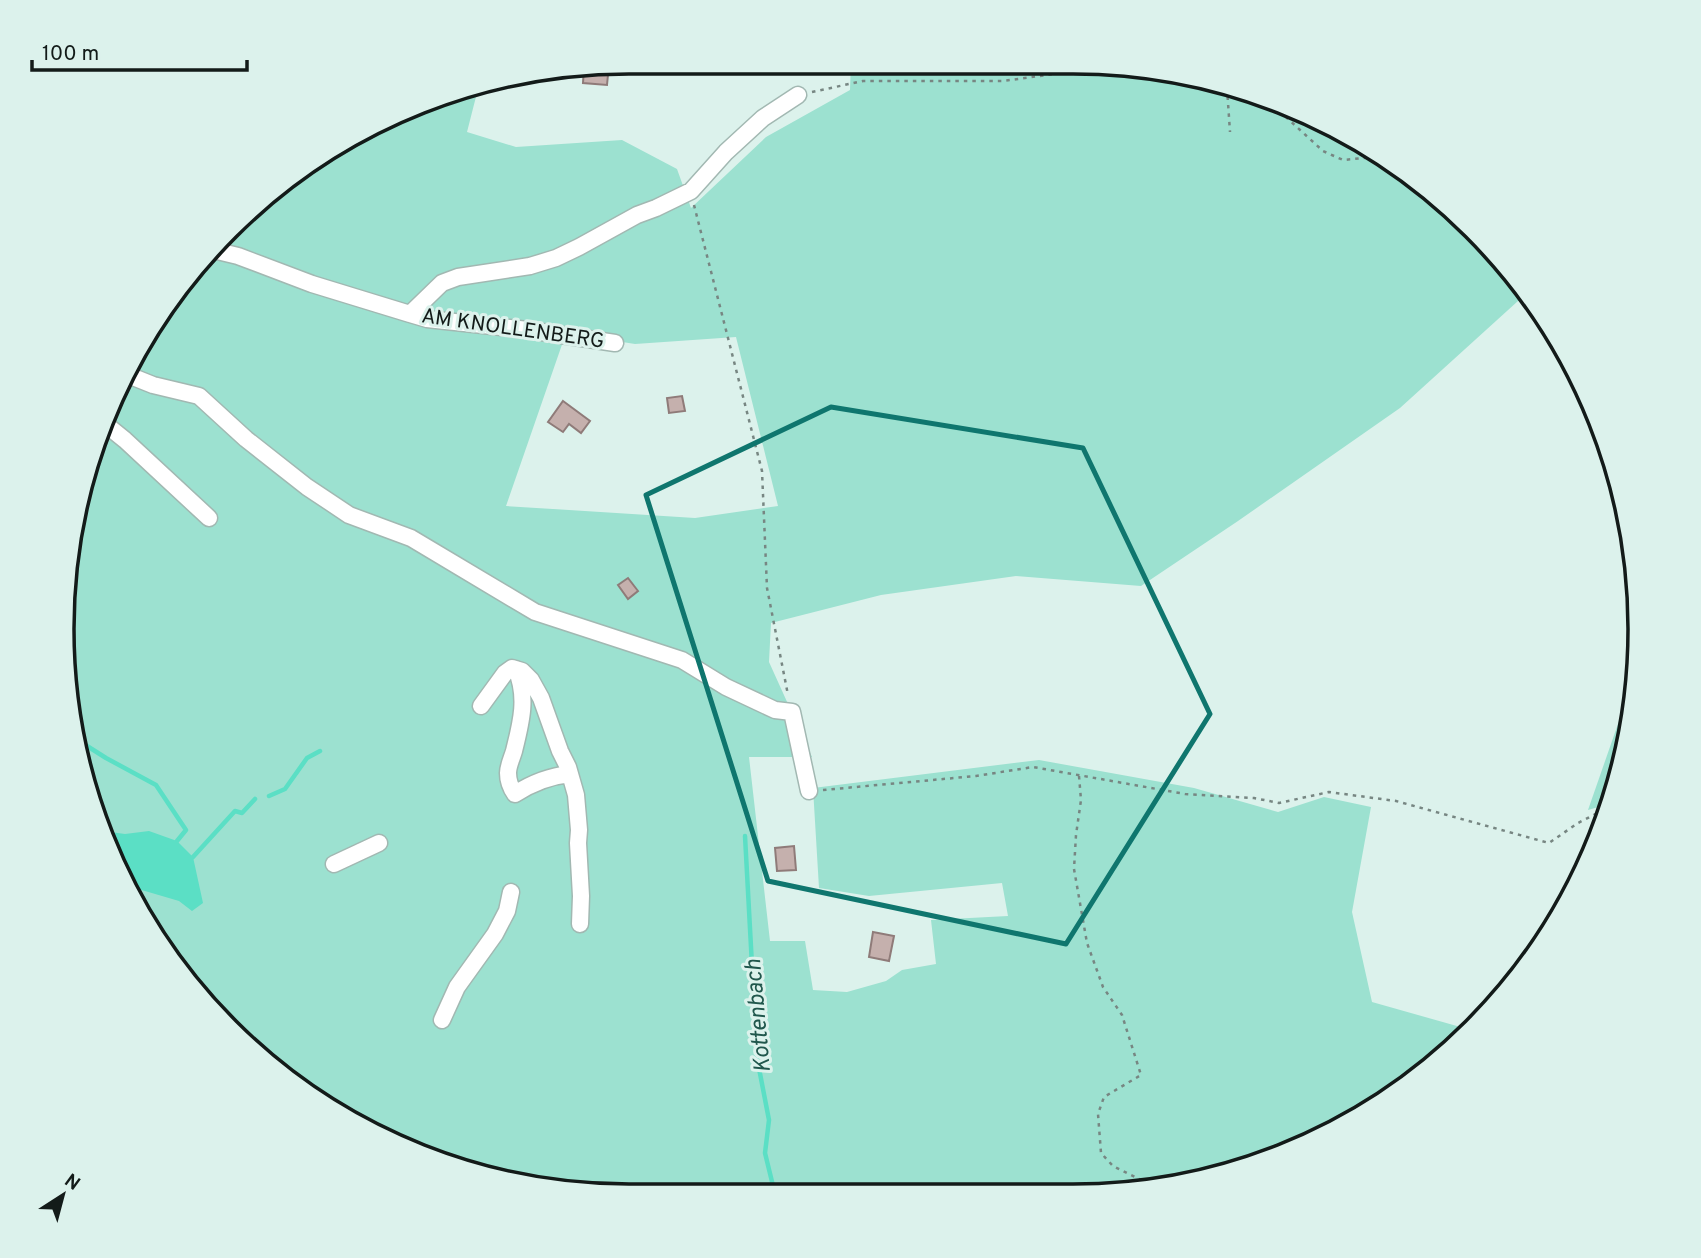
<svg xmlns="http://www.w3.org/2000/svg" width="1701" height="1258" viewBox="0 0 1701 1258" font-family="Overpass,sans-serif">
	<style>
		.green { fill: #9ce1d0; fill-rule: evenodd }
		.water { fill: #5bdfc5 }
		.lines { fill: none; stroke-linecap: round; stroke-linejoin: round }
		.stream { stroke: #5bdfc5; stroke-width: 4.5 }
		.building { fill: #c5b0ad; stroke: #8f7b79; stroke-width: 2 }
		.minor-casing { stroke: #a2b8b2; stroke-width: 19 }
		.path { stroke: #778682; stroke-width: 2.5; stroke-dasharray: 3.5 5; stroke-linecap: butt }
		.minor { stroke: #fff; stroke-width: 16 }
		.marked { fill: none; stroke: #0f766e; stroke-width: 5; stroke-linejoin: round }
		.labels { text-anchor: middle; stroke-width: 6; stroke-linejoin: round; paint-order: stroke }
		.street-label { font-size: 21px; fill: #131b19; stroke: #dcf2ec }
		.water-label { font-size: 23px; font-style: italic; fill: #20574c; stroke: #dcf2ec }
		.rim { fill: none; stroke: #131b19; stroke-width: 3.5 }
	</style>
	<rect width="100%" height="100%" fill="#dcf2ec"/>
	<path class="green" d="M851 61H1072L1219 80 1387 157 1522 283 1528 292 1400 408 1238 521 1141 586 1016 576 881 595 771 623 769 662 812 757H749L770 941H805L813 990 847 992 886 981 902 970 936 964 931 920 1008 916 1002 883 869 896 819 888 813 788 1039 760 1194 788 1278 812 1324 797 1371 807 1352 912 1372 1002 1471 1030 1418 1079 1290 1153 1146 1192 591 1196 482 1177 345 1121 255 1056 179 975 105 847 66 703 72 519 120 378 202 255 314 157 480 81 467 132 516 147 622 140 677 169 691 208 766 137 850 90ZM566 333 635 344 736 337 778 506 695 518 506 506Z
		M1636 676 1635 703 1612 803 1588 810 1634 678Z"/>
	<path class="water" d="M103 831 125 834 149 831 177 841 193 857 203 903 192 911 179 901 128 886 105 847 101 834Z"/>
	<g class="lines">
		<path class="stream" d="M76 739 106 758 156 785 186 830 177 841
			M269 796 285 789 307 758 320 751
			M745 836 757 1058 769 1120 765 1153 775 1194
			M193 857 235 811 242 813 255 799"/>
	</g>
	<path class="building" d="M609 64 607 85 583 83 584 67Z
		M682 396 685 411 669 413 667 398Z
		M563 401 590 421 581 433 569 424 563 432 548 422Z
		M628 578 638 591 628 599 618 585Z
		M794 846 796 870 777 871 775 848Z
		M873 932 894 936 889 961 869 957Z"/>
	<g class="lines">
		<g class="minor-casing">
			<path id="minor" d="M209 249 238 256 312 284 410 314 442 283 458 277 530 266 556 258 579 247 637 215 656 208 691 191 726 152 763 118 798 95
				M410 314 427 319 528 330 615 343
				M123 373 153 385 199 396 246 439 307 487 349 515 411 538 535 612 682 660 726 687 775 710 792 712 809 791
				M104 423 125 440 209 518
				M516 669C528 697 521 723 514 751 512 758 508 766 508 773 508 781 510 787 515 794 532 783 550 776 570 774
				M481 706 505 673 512 668 522 671 531 680 541 698 560 751 568 767 576 795 579 830 578 843 581 896 580 924
				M334 864 379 843
				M442 1020 457 987 495 934 507 911 511 892"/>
		</g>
		<path class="path" d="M1227 88 1230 132
			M812 92 863 81H1003L1076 71 1195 78 1227 88 1275 107 1323 151 1343 160 1386 156
			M694 205 762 471 767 588 788 695
			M1079 776 1081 800 1076 835 1074 869 1087 943 1103 987 1122 1015 1141 1075 1104 1097 1098 1114 1101 1153 1113 1166 1143 1181 1151 1191
			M823 790 976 776 1033 767 1185 794 1254 798 1279 803 1329 792 1396 801 1549 843 1578 823 1611 806"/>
		<use href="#minor" class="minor"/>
	</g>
	<path class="marked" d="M831 407 1083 448 1210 714 1066 944 768 881 646 495Z"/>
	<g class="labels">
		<g class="street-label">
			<text transform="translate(513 328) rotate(8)" y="7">AM KNOLLENBERG</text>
		</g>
		<g class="water-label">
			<text transform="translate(757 1016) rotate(-95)" y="8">Kottenbach</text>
		</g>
	</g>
	<path d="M0 0H1701V1258H0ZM629 74H1073A555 555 0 0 1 1628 629V629A555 555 0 0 1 1073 1184H629A555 555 0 0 1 74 629V629A555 555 0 0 1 629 74Z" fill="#dcf2ec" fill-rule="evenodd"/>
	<path class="rim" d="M629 74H1073A555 555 0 0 1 1628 629V629A555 555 0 0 1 1073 1184H629A555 555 0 0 1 74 629V629A555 555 0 0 1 629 74Z"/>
	<g transform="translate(63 1195) rotate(36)" stroke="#dcf2ec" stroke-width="5" paint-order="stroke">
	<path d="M0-5L12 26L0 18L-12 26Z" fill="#131b19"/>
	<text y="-10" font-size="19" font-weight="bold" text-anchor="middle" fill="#131b19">N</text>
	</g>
	<path d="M32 60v10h215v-10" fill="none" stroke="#131b19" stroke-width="3.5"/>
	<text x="42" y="60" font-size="21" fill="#131b19" stroke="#dcf2ec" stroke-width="5" paint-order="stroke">100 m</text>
</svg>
